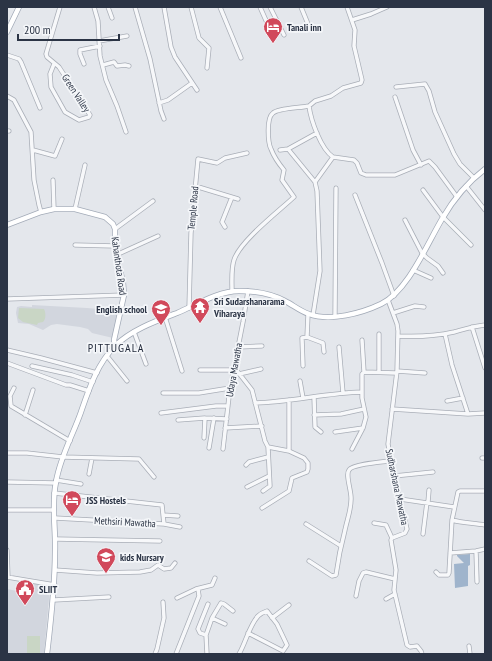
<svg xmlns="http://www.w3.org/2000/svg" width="492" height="661" font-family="'PT Sans Narrow',sans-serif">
<rect width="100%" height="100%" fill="#e4e7ec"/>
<path fill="#d2d6de" d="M32 305 87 308 119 311 113 338 92 333 88 329 80 327 57 324 51 325 43 330 29 324 18 323 16 313 17 307 21 306 32 307Z
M26 581 50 587 44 654H7V589L27 593Z"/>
<path fill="#c9d6c5" d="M19 308 44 309C46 313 46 319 43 322L38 323 37 325 23 322 18 318Z
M27 636H40V653H27Z"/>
<path fill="#9fb4cc" d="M470 554V565L468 566V586L455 588 454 564 464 563 457 556V555Z"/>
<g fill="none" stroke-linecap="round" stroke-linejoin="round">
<g stroke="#a9aeb7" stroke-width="5">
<path id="minor" d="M94 7 98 21 100 56 106 80 117 106 126 132
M108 7 112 18
M135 7 150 59 161 111 164 119
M164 7 171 47 175 57 197 90
M191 7 199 38 209 48 207 68
M220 7 241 58
M260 7 268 25
M270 7 284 35
M301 7 308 24
M352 20 371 14 387 7
M99 41 127 36
M7 55 19 59 21 62 40 108
M54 64 50 74 51 87 65 112 79 120 89 117 90 115 59 67 47 57 46 54 60 7
M84 64 80 54V50L100 46
M103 65 114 62 117 66 125 65 129 66
M396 87 425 84 429 91 435 112 454 154 460 164 474 178
M7 96 14 100 31 132 34 180 39 205 41 212
M395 97 413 150 421 165
M159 103 168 100 192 83
M7 131H9
M288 149 315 182
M33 150 55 156 62 139
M280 150 288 149 317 133
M333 157 354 160 357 163 361 173 366 175H395L429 161 435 167 457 197
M53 180 54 209
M195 186 238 199
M466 186 485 210
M423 190 443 217 471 245
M355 195 382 263 394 296
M75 209 85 165
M405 220 422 253 427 258 438 266 443 273
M225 227 222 222 232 197
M115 229 153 201
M75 245 115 246
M116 255 158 236
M413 270 431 278
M232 291C232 281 231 269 234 260 240 241 279 211 294 197L282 180 284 170C279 164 274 157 271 149 268 143 266 118 273 113 279 108 300 108 309 106
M7 299 124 295
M388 300 397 324 398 331 397 371 388 444 394 476 407 529 405 533 392 538 391 540 396 570 394 590 407 645 410 647 417 646 421 651 422 654
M189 308 191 233 198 159 217 163 225 158 247 153
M393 313 415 306 424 307
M313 315 320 271 317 191 315 182 333 157C321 149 311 121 309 106L315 101 331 96 343 88 361 83 362 80 354 46 355 30 347 7
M335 316 336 188
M165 317 182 371
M472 327 485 368
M134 332 146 364
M445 334 452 365 468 414
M398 336C417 337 436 336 454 332 465 329 474 326 485 325
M307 337 323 343 324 352
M238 347 262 346
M339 347 343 393
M7 350 41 358 97 373
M107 356 127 381
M7 363 66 385H70L89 391
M32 366 72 375 93 382
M303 366 302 338 307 337 308 314
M234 367 252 390 265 441 268 447 270 486 263 491
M200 370H233
M397 371 425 373
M364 372 396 373
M379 372V334
M239 374 261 369
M300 381 303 398
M14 388 10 396 11 406 70 441
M163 393H199L230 388
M314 397 315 427 321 432
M289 400V451
M447 401 463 398
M255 403C291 402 326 393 362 392
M392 409 468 414 485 413
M161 413 216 406H228
M25 415 33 390
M314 415 341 414 364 409
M178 420 205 418 227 419
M225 428 262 426
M335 432 363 428
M204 438 205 418
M209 448 214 418
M223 449 230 388 243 322 248 291
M352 449 363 428 366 417 362 398V374L364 372 362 340
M7 453H27L63 457 139 459 154 477
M482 458H485
M246 465 249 462 268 457
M89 474 92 458
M394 476 433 472
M56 480 81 484
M7 482 56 483
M247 487 269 476
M54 493 162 505 164 524 55 518
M400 499 454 507
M428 502 429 490
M262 508 289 491 292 478 307 472 308 469V463L304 458 289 451 268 447
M7 510H54
M163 515 178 516
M452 520C462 523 474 523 485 525
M374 523 386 525 392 538
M164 524 180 527
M306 524 341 546
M423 534 427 502
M55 539 160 541
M7 550 8 577
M476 551 477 582
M450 553 476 551 485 549
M309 561 332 576 336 575C338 560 341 545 345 530 347 520 351 510 351 500 352 492 345 475 349 470 353 464 382 462 390 461
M55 570 97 573 140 572 151 570 158 565 164 569 171 568 175 563
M436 572 439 575H448L449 573 452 520 458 492 460 491H485
M7 577 55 585
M356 596 359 581 363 573 366 572 395 579
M177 598 196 589 212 585 215 578
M386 599 395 594
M54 600 109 597
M212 618 225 624
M272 618 289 605
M206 635 200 633 198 629 208 604
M469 646 470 654
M155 654 157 649 164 618 163 602
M176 654 199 596 198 589
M207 654 206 635 212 618 221 603 224 604 233 611
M239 654C246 642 249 626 258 616 260 614 264 612 267 611L277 624 287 645 283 651 248 633"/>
</g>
<g stroke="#a3abb8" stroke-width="6">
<path id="major" d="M7 32 19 7
M7 225 41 212 54 209H75L105 217 113 224 115 229V246L116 255 123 282 124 295 114 340 115 346
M47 654C51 620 55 587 55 552 56 529 51 505 56 482 60 457 73 435 81 412 89 389 97 364 115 346 131 330 156 321 177 313 196 305 218 291 239 291 254 291 272 294 285 301 293 305 300 311 309 314 330 322 362 313 381 304 408 291 427 244 442 219 453 200 468 182 485 169"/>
</g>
<use href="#minor" stroke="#f7f8fa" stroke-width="3.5"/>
<use href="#major" stroke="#fff" stroke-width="4.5"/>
</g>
<defs>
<g id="hotel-pin" transform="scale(1)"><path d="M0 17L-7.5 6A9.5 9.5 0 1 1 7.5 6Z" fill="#d1495b" stroke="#f4f6f9"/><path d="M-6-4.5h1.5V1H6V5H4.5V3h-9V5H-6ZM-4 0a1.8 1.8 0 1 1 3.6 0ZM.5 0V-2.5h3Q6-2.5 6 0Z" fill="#fff"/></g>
<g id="temple-pin" transform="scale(1)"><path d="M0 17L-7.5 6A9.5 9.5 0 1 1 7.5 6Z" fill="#d1495b" stroke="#f4f6f9"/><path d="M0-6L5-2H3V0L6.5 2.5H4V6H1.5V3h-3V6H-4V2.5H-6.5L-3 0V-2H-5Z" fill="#fff"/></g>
<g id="school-pin" transform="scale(1)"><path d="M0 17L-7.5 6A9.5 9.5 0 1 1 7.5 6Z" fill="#d1495b" stroke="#f4f6f9"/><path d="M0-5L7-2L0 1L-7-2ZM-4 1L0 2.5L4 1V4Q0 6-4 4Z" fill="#fff"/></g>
<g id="civic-pin" transform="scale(1)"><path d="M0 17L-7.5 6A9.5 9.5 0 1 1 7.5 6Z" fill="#d1495b" stroke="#f4f6f9"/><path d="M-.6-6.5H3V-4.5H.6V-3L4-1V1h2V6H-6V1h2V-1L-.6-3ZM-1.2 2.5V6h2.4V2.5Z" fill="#fff"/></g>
</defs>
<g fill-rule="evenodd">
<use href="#hotel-pin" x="273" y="27"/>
<use href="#temple-pin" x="200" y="307"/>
<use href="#school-pin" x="161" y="309"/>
<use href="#hotel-pin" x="72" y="500"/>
<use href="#school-pin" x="106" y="557"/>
<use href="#civic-pin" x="25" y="589"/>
</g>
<g text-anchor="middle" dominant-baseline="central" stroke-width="3.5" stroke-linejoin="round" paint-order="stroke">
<g font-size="10" font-weight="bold" fill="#2b3445" stroke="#f4f6f9" text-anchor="start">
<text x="287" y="27">Tanali inn</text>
<text x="214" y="301">Sri Sudarshanarama<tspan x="214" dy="12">Viharaya</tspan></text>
<text x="147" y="309" text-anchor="end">English school</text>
<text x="86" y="500">JSS Hostels</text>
<text x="120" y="557">kids Nursary</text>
<text x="39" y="589">SLIIT</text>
</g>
<g font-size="10" fill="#2b3445" stroke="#f4f6f9">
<text transform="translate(76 93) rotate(57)">Green Valley</text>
<text transform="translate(193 208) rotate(-85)">Temple Road</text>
<text transform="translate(119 266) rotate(82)">Kahanthota Road</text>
<text transform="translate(234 370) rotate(-80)">Udaya Mawatha</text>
<text transform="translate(397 487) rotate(78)">Sudharshana Mawatha</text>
<text transform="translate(125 522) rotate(3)">Methsiri Mawatha</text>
</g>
<g font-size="12" letter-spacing="1" fill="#1d2536" stroke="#f4f6f9">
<text x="116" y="347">PITTUGALA</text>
</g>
</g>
<rect width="492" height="661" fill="none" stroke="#2b3445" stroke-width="16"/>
<path d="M18 34v6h101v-6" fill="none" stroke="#2b3445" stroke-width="2"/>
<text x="24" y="34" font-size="12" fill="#2b3445" stroke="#f4f6f9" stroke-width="3" paint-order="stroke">200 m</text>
</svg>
